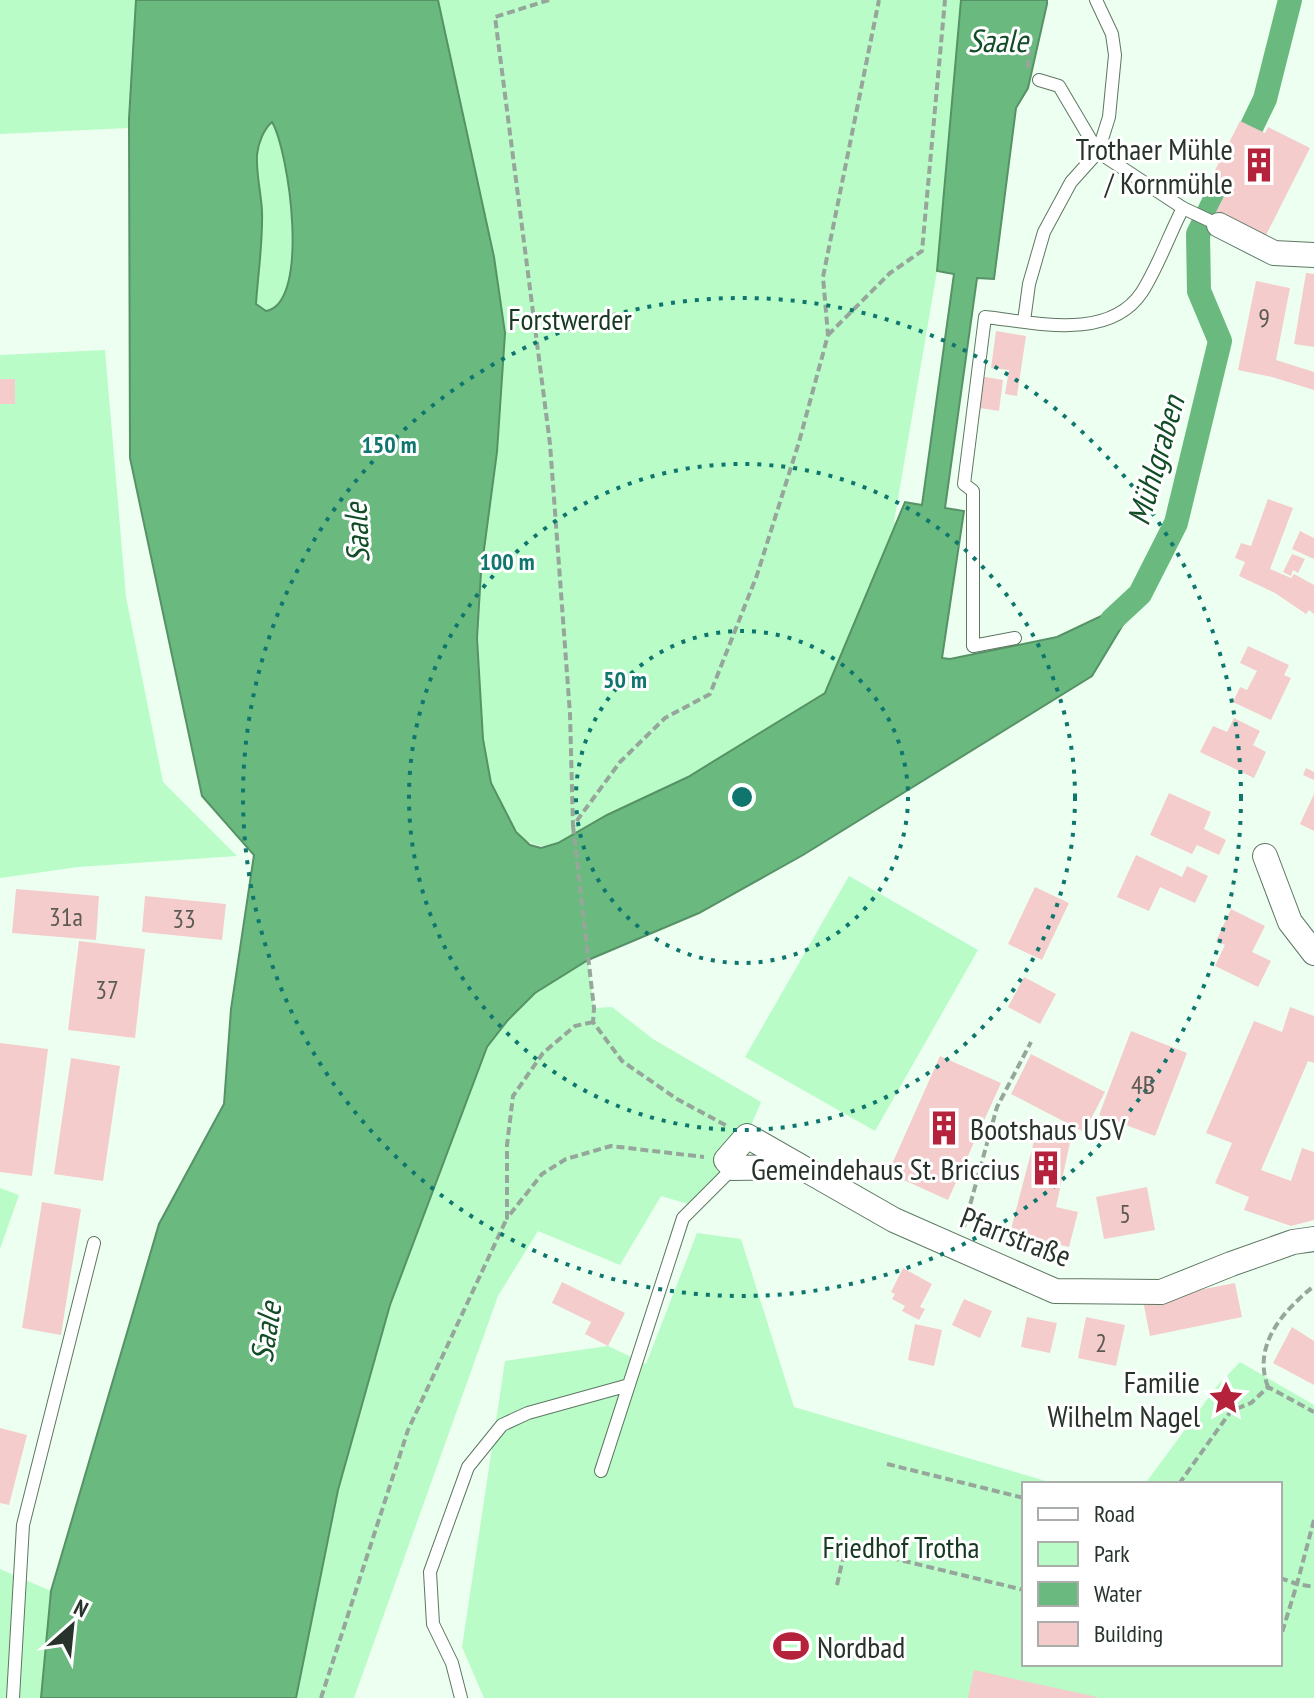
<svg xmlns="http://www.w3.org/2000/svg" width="1314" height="1698" font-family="'PT Sans Narrow',sans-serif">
<rect width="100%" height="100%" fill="#edfff1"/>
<path fill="#b9fcc8" d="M0 0H137L129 128 0 134Z
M264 0H965L937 271 894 522 912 528 825 693 746 753 558 843C538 849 531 845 516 832L245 396Z
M105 350 126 597 163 782 237 856 78 867 0 878V355Z
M849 876 978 950 875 1131 745 1057Z
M588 960 594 1008 612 1007 653 1039 761 1102 733 1168 695 1206 661 1196 620 1265 538 1231 498 1296 354 1698H296L338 1490 390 1305 465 1102 487 1047 508 1020 535 993Z
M0 1188 19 1195 0 1249Z
M697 1233 741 1239 794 1407 1056 1484H1024V1664H1280V1484H1145L1217 1386 1240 1362 1314 1405V1698H484L462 1647 505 1361 608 1346 646 1364Z
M0 1569 51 1591 41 1698H0Z"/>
<path fill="#6aba7f" stroke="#569266" stroke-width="2" fill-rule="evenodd" d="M136 0H438L494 257 505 333 497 452 481 572 477 638 483 739 491 783 516 832 530 845 541 848 558 843 607 815 688 777 825 693 905 502 922 505 954 274 937 271 961 0H1047V4L1028 88 1016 108 994 279 977 278 945 508 964 511 942 658 950 659 1057 637 1139 598 1092 676 803 855 699 913 588 960 535 993 508 1020 487 1047 390 1305 338 1490 296 1698H41L51 1591 159 1224 224 1104 231 1009 254 855 202 796 130 458 129 119ZM272 122C289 151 311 303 266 311L256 304C258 273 263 243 262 211 261 192 256 174 257 155 258 143 264 129 272 122Z"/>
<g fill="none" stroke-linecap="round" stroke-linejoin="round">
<path stroke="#6aba7f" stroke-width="24" d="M1252 126 1265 99 1290 0
M1112 620 1140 594 1176 523 1220 341 1199 291 1198 234 1221 187"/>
</g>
<path fill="#f5cccc" d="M1240 121 1265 133 1268 127 1310 148 1263 241 1214 216 1227 190 1209 182Z
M1306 273 1314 274V347L1294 344Z
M1256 281 1290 288 1276 360 1314 372V390L1272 377 1238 370Z
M996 331 1026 336 1017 396 1005 394 1009 370 991 368Z
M980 376 1003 380 999 411 980 408 982 396 977 395Z
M0 379H15V404H0Z
M1268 499 1293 508 1270 569 1291 578 1294 574 1314 585V614L1309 610 1306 614 1275 593 1239 576 1245 562 1235 558 1241 543 1251 546Z
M1300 531 1314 538V559L1292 549Z
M1292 554 1305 559 1298 573 1293 570 1291 576 1283 572Z
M1248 646 1289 665 1284 675 1291 678 1271 720 1233 702 1240 687 1247 690 1257 671 1240 663Z
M1234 718 1260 731 1253 745 1266 752 1254 778 1200 752 1213 726 1227 732Z
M1306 768 1314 772V780L1303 775Z
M1169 793 1211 812 1204 829 1226 840 1219 855 1197 845 1192 854 1150 835Z
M1314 794V831L1300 824Z
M1136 855 1182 877 1187 866 1208 876 1195 903 1160 887 1149 911 1117 897Z
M1035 887 1069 903 1042 960 1008 944Z
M16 889 99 896 96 940 12 933Z
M145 896 226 904 222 940 142 932Z
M1231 909 1265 926 1252 952 1271 961 1258 987 1215 966 1225 945 1216 941Z
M79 941 145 949 135 1038 68 1030Z
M1024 977 1056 994 1040 1024 1008 1007Z
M1290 1007 1314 1016V1063L1308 1061 1261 1170 1291 1181 1302 1148 1314 1152V1220L1291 1226 1244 1210 1249 1197 1215 1183 1232 1143 1206 1133 1254 1021 1282 1032Z
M1131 1031 1187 1053 1155 1136 1099 1115Z
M0 1043 48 1049 32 1176 0 1172Z
M1031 1054 1105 1092 1084 1132 1011 1094Z
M940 1056 1001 1083 948 1200 888 1173Z
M71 1058 120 1066 103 1181 54 1174Z
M1039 1122 1071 1138 1056 1207 1078 1212 1069 1247 1010 1233Z
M1147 1187 1155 1230 1104 1239 1096 1197Z
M42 1202 81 1209 61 1335 22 1328Z
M903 1268 932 1284 920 1307 925 1309 919 1320 902 1311 905 1306 892 1299 895 1294 891 1292Z
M562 1282 625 1313 608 1346 585 1334 591 1322 552 1303Z
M1235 1283 1242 1317 1150 1336 1143 1301Z
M964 1299 992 1311 980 1338 952 1325Z
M1027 1317 1057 1323 1050 1353 1021 1347Z
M1086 1317 1125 1325 1116 1366 1078 1358Z
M915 1324 942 1330 934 1366 908 1360Z
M1292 1327 1314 1341V1385L1273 1363Z
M0 1428 27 1435 9 1505 0 1503Z
M974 1670 1097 1697V1698H968Z"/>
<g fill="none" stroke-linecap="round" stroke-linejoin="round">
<g stroke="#5d7762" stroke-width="14">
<path id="service" d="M1039 80 1059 86 1098 152 1183 208 1219 225
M1024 321 1029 284 1044 232 1071 182 1098 152 1109 117 1115 55 1112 34 1096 0
M1015 638 973 646V491L964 484 985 317C1033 322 1109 342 1142 292 1158 267 1169 235 1183 208
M601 1471 683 1218 733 1168
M13 1698 23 1525 94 1243
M461 1698 452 1663 433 1624 430 1572 468 1467 502 1425 528 1413 629 1385"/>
</g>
<g stroke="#5d7762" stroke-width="26">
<path id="minor" d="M1219 225 1274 253 1314 255
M1265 856 1290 922 1314 953
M799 1167 733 1168 726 1160 747 1136 894 1220 1055 1291 1161 1292 1231 1264 1293 1242 1314 1239"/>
</g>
<path stroke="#96a69a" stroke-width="4" stroke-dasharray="8 4" stroke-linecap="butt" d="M549 0 495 17 550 444 570 714 573 826 620 762 665 718 710 694 757 575 799 442 828 335 823 277 879 0
M1028 68 1029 50
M828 335 890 273 922 251 945 0
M573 826 594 1008 593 1022 622 1061 677 1099 727 1126
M593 1022 575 1026 543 1053 513 1096 507 1145V1218L542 1174 566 1159 611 1146 704 1157
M964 1227 997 1107 1031 1042
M1268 1387C1252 1345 1283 1311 1314 1286
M887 1464 1024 1498
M1179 1484 1231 1411 1251 1403 1268 1387 1314 1412
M1314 1520 1297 1584 1314 1587
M1280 1578 1297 1584 1280 1639
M837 1585 845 1549 867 1552 1024 1590
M321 1698 408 1430 507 1218"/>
<use href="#service" stroke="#fff" stroke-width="12"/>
<use href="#minor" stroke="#fff" stroke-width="24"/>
</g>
<g fill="none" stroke="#0f766e" stroke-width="4" stroke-dasharray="4 8">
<circle cx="742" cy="797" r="166"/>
<circle cx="742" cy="797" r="333"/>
<circle cx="742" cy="797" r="499"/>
</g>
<defs>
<g id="building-bare" transform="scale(2.76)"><path d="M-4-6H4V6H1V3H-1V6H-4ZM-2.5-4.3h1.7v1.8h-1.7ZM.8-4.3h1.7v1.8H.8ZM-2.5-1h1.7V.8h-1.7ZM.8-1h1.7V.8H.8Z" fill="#b4223b" stroke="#fff" stroke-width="2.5" paint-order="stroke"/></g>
<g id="sight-bare" transform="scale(2.76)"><path d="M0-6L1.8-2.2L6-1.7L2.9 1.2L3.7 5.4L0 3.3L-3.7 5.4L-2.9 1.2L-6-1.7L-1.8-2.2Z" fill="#b4223b" stroke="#fff" stroke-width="2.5" paint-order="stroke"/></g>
<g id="stadium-bare" transform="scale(2.76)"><path d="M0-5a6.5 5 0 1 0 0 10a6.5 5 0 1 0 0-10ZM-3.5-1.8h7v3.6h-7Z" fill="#b4223b" stroke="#fff" stroke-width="2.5" paint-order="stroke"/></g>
</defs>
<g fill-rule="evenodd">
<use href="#building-bare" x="1259" y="165"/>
<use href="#building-bare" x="944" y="1128"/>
<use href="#building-bare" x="1046" y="1168"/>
<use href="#sight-bare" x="1226" y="1398"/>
<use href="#stadium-bare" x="791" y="1646"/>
</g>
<g text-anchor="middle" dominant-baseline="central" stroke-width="6" stroke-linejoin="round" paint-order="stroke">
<g font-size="26" fill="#5b5a53">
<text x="1264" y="317">9</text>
<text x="66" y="916">31a</text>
<text x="184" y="918">33</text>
<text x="107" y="989">37</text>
<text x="1143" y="1084">4B</text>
<text x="1125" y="1213">5</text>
<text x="1101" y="1342">2</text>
</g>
<g font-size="30" fill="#28342b" stroke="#fff" text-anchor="end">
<text x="1233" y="148">Trothaer Mühle<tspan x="1233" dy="34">/ Kornmühle</tspan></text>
<text x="970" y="1128" text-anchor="start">Bootshaus USV</text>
<text x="1020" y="1168">Gemeindehaus St. Briccius</text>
<text x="1200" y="1381">Familie<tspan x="1200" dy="34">Wilhelm Nagel</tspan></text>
<text x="817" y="1646" text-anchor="start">Nordbad</text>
</g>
<g font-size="30" fill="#173921" stroke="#fff">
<text x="570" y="318">Forstwerder</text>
<text x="901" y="1546">Friedhof Trotha</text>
</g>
<g font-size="30" fill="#28342b" stroke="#fff">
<text transform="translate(1016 1236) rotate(21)">Pfarrstraße</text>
</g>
<g font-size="32" font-style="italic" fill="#124d28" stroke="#fff">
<text x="998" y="40">Saale</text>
<text transform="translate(1155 460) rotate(-74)">Mühlgraben</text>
<text transform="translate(356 533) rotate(-93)">Saale</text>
<text transform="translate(265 1332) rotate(-81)">Saale</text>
</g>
</g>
<circle cx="742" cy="797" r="12" fill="#0f766e" stroke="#fff" stroke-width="4"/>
<g font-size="24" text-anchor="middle" font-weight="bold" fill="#0f766e" stroke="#fff" stroke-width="6" stroke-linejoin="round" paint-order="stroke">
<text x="389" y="453">150 m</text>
<text x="507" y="570">100 m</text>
<text x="625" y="688">50 m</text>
</g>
<rect x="1022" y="1482" width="260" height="184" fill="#ffffff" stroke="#a9aeaa" stroke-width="2"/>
<rect x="1038" y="1508" width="40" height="12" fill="#ffffff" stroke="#a9aeaa" stroke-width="2"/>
<text x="1094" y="1522" font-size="24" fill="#28342b">Road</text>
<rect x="1038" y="1542" width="40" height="24" fill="#b9fcc8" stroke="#a9aeaa" stroke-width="2"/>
<text x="1094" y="1562" font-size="24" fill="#28342b">Park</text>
<rect x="1038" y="1582" width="40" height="24" fill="#6aba7f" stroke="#a9aeaa" stroke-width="2"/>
<text x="1094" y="1602" font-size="24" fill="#28342b">Water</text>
<rect x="1038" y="1622" width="40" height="24" fill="#f5cccc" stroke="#a9aeaa" stroke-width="2"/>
<text x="1094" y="1642" font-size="24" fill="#28342b">Building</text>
<g transform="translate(72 1626) rotate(27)" stroke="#ffffff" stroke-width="6" paint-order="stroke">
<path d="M0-6L14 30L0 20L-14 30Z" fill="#28342b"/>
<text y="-12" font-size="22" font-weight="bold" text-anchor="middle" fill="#28342b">N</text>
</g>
</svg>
